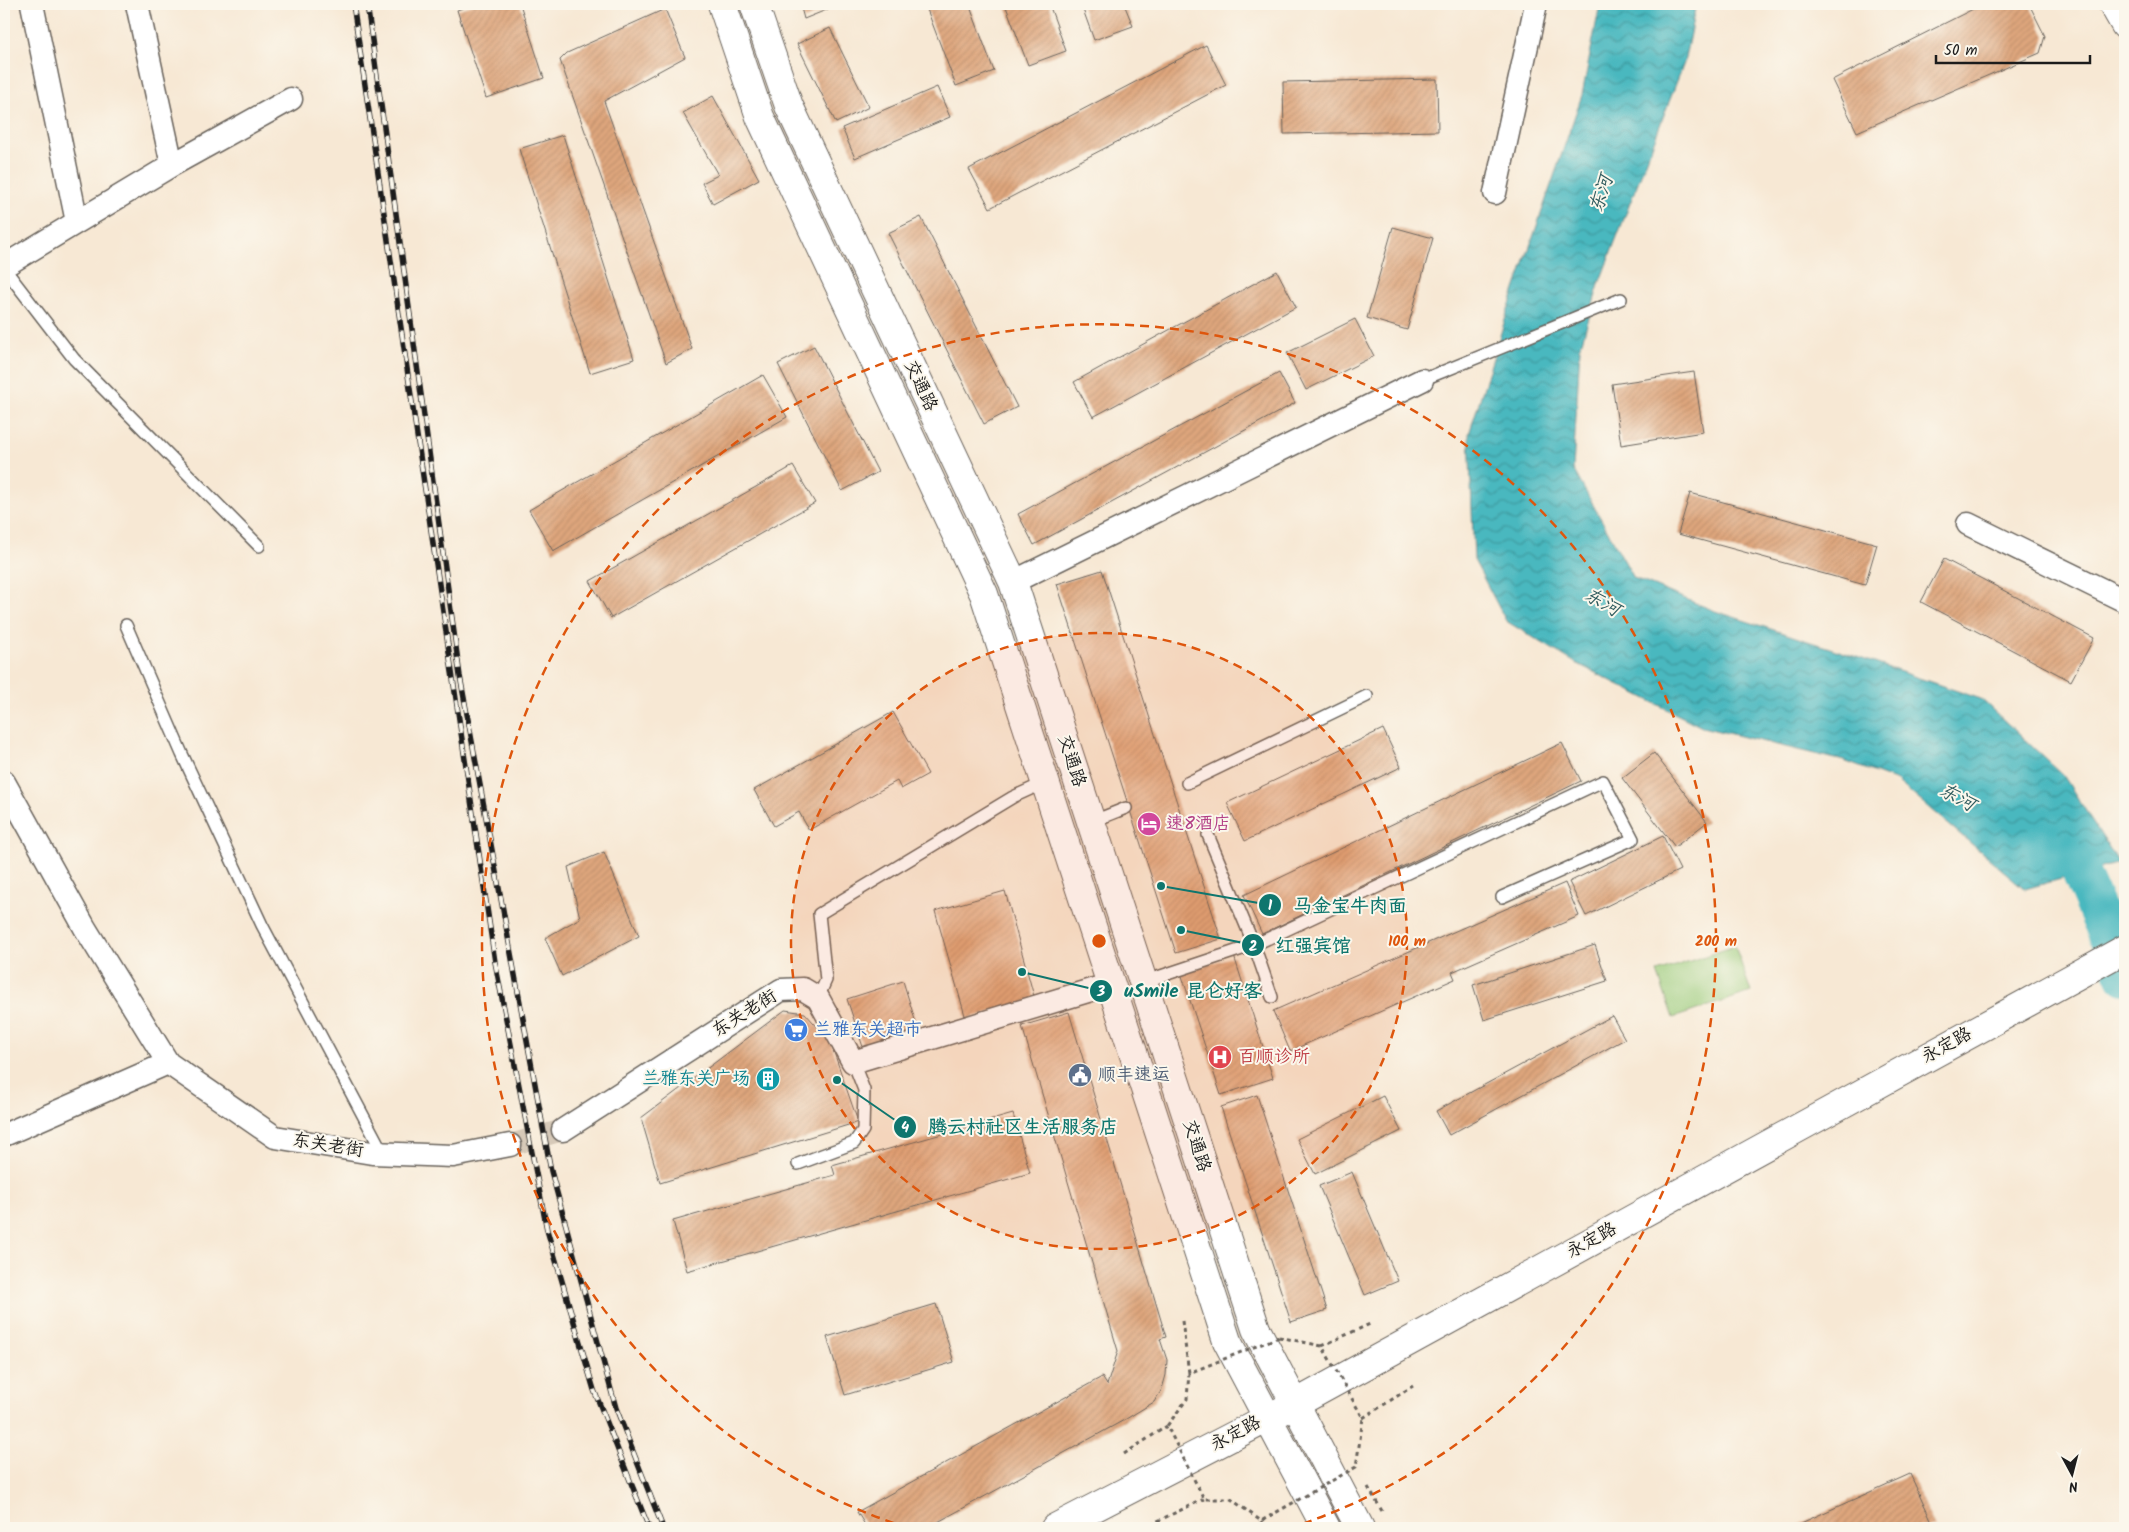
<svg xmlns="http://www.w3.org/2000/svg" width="2129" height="1532" font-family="Kalam,'LXGW WenKai TC',sans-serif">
<defs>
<pattern id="water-waves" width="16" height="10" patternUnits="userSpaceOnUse" patternTransform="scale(1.25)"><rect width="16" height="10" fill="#49b8bf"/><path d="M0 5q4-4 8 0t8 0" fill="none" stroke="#3c959a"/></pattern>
<pattern id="building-hatch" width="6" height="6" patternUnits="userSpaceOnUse" patternTransform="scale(1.25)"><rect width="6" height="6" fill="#dea67d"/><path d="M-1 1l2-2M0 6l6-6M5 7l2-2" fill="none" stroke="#be8e6b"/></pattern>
</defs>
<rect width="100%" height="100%" fill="#fbf7ec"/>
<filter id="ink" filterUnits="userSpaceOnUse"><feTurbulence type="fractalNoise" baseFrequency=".02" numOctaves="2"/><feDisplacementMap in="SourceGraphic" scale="10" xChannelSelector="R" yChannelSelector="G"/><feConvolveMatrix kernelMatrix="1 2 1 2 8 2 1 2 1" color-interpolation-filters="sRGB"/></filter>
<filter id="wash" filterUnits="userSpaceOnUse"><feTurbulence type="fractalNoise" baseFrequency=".0096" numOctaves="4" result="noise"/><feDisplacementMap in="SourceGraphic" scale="20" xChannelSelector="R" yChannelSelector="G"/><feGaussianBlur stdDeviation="1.12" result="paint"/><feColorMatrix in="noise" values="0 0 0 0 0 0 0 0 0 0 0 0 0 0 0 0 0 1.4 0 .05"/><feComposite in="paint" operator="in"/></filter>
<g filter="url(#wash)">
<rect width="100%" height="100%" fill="#f7e8d4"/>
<path fill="#9aca79" stroke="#5b734a" d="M1735 946 1751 992 1673 1018 1657 972Z"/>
<path fill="url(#water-waves)" stroke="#326a6e" d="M1600 4H1696L1684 63 1600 281 1580 348 1573 469 1634 578 1715 611 1845 653 1981 699 2063 775 2119 863 2025 889 1897 781 1844 761 1702 727 1574 662 1506 621 1474 560 1469 434 1510 304 1582 95Z"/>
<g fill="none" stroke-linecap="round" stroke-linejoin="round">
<path stroke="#49b8bf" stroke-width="38" d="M2041 844 2077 864 2125 976"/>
</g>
<g id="blocks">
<path fill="url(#building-hatch)" d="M474 4H520L544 78 486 98 457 10Z
M800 4H841L804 19Z
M925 4H969L994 71 956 86Z
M1005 4H1049L1066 51 1028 65Z
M1081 4H1124L1133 26 1094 40Z
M1437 4H1473V8Z
M1983 4H2029L2045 36 2040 53 1857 132 1832 80Z
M665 9 685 57 604 101 692 349 666 363 560 60 567 53Z
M830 28 869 107 836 123 797 44Z
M1206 45 1226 85 990 208 969 169Z
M1437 79 1438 131 1284 134 1283 82Z
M937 87 950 117 855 158 842 128Z
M713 96 759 179 713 204 702 183 718 175 683 113Z
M563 135 634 359 590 373 519 149Z
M921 217 1017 407 984 424 888 233Z
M1393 227 1433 238 1407 330 1367 318Z
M1277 271 1296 307 1093 417 1074 382Z
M1355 319 1374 356 1306 390 1287 353Z
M814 346 878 472 842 491 778 364Z
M1694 372 1703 432 1621 445 1612 384Z
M1279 373 1295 403 1034 545 1018 514Z
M763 375 787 417 553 551 529 510Z
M793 466 815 503 611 618 590 581Z
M1690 493 1877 544 1865 585 1678 534Z
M1944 559 2094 638 2071 681 1921 602Z
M1102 570 1221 939 1176 953 1057 584Z
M893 712 928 774 901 789 897 781 809 830 799 812 774 826 754 790Z
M1383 729 1401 767 1245 841 1227 803Z
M1562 743 1581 781 1262 934 1244 895Z
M1654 753 1707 822 1675 847 1622 778Z
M1663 836 1680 870 1586 916 1569 882Z
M604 852 639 936 562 976 545 938 580 918 568 867Z
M1565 883 1579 916 1452 972 1455 979 1290 1051 1273 1011Z
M1005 891 1035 1000 966 1019 935 911Z
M1595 945 1607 981 1484 1020 1473 985Z
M1234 956 1273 1078 1221 1095 1181 973Z
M903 981 920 1036 865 1053 847 999Z
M785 1010 805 1013 830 1041 858 1122 660 1183 641 1118Z
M1069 1012 1166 1337 1160 1339 1167 1360 1166 1375 1162 1389 1154 1402 1126 1419 927 1528H867L857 1512 1102 1377 1107 1385 1118 1351 1022 1026Z
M1612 1016 1625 1039 1449 1135 1436 1111Z
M1257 1095 1327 1310 1291 1322 1221 1107Z
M1383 1096 1401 1131 1315 1174 1297 1139Z
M1013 1114 1030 1173 687 1271 673 1221 835 1175 832 1165Z
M1352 1172 1398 1281 1365 1295 1319 1186Z
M936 1304 954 1362 845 1395 827 1337Z
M1910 1474 1935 1528H1790Z"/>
</g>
</g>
<g filter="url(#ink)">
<use href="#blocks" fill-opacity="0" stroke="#69635c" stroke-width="1"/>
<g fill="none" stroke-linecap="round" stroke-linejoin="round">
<path stroke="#d6c9b8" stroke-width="22" stroke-dasharray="22 11" stroke-linecap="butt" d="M510 1145 563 1130"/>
<g stroke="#69635c" stroke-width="14">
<path id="lane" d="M4 268 74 359 259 546
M1422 380 1621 299
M126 625 182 754 262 925 383 1153
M1187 783 1367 696
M1091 822 1126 808
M1208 835 1254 945 1272 997
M1143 982 1254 945 1603 781 1633 839 1502 897
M818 998 826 980 819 914 1013 797 1046 782
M798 1164 854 1143 863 1130 864 1090 853 1062"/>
</g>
<g stroke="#69635c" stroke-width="25">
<path id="street" d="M32 4 77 222
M137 4 172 165
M1495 193 1536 4
M4 266 172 165 291 99
M1968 524 2125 601
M1013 582 1422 380
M4 782 85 928 168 1063 275 1137 372 1153 453 1156 510 1145
M563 1130 781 990 803 989 818 998 853 1062 1111 984
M4 1135 168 1063"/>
</g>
<g stroke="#69635c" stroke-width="30">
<path id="secondary" d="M2113 4 2125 25"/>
</g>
<g stroke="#69635c" stroke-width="30">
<path id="primary" d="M722 4 760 117 984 594 1227 1341 1326 1528
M754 4 789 106 1013 582 1256 1329 1360 1528
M1055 1528 1295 1404 2125 949"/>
</g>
<path stroke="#69635c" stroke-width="3" stroke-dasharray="4 4" stroke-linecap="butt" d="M1182 1321 1189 1373
M1322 1346 1372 1323
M1363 1418 1413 1386
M1124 1454 1167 1426
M1368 1487 1382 1511
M1261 1521 1267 1528
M1143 1528 1204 1499"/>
<use href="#lane" stroke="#fff" stroke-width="11"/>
<use href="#street" stroke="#fff" stroke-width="22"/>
<use href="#secondary" stroke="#fff" stroke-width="28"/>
<use href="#primary" stroke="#fff" stroke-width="28"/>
<g stroke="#1c1c1c" stroke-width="5.5">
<path id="rail" d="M353 4 495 962 547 1230 594 1390 649 1528
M367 4 460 676 551 1171 616 1408 663 1528"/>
</g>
<use href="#rail" stroke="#fbf7ec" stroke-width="4" stroke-dasharray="11" stroke-linecap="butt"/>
<path stroke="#69635c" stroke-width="3" stroke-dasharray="4 4" stroke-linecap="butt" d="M1279 1337 1322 1346 1363 1418 1356 1467 1261 1521 1231 1499H1204L1167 1426 1187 1399 1189 1373Z"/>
</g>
</g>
<circle cx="1099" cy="941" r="308" fill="#de560d" fill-opacity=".12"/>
<g fill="none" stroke="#de560d" stroke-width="2.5" stroke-dasharray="9 6">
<circle cx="1099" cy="941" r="308"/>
<path d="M908 1528A617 617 0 1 1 1290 1528"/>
</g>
<defs>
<g id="hotel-disc" transform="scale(1.25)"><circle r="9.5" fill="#d1479c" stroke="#fbf7ec"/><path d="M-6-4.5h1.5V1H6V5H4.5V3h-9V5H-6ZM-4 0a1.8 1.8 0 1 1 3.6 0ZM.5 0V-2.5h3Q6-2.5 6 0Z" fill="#fff"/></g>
<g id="supermarket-disc" transform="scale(1.25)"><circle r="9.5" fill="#3f7fe0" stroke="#fbf7ec"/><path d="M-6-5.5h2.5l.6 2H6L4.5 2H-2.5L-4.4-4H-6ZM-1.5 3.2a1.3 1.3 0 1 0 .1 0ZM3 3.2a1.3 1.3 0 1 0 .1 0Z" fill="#fff"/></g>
<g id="hospital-disc" transform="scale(1.25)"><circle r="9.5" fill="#e0444e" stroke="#fbf7ec"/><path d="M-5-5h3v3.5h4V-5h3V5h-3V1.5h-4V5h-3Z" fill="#fff"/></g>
<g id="civic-disc" transform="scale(1.25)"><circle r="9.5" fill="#5c6f8a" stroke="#fbf7ec"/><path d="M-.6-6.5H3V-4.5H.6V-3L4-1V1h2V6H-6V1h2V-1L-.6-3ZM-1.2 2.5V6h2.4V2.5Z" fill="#fff"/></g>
<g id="building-disc" transform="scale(1.25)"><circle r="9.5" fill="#0f9aa8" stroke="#fbf7ec"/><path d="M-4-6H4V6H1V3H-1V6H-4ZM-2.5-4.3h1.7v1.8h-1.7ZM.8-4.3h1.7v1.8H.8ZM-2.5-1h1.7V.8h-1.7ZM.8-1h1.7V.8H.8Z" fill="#fff"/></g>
</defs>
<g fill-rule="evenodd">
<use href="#hotel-disc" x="1149" y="824"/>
<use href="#supermarket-disc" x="796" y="1030"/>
<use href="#hospital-disc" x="1220" y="1057"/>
<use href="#civic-disc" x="1080" y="1075"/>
<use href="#building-disc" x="768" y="1079"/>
</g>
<g text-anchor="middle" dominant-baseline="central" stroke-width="4" stroke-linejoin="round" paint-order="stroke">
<g font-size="18" fill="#1c1c1c" stroke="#fbf7ec">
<text transform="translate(920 386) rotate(65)">交通路</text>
<text transform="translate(1071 761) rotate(72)">交通路</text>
<text transform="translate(745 1014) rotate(-32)">东关老街</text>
<text transform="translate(1947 1046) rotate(-29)">永定路</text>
<text transform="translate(328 1146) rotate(9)">东关老街</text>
<text transform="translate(1196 1146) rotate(72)">交通路</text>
<text transform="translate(1592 1241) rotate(-29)">永定路</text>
<text transform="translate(1236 1434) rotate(-28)">永定路</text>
</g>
<g font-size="18" fill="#b23c85" stroke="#fbf7ec" text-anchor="start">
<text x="1166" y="824">速8酒店</text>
</g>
<g font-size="18" fill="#366cbe" stroke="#fbf7ec" text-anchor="start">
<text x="814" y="1030">兰雅东关超市</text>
</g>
<g font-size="18" fill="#be3a42" stroke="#fbf7ec" text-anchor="start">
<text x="1238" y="1057">百顺诊所</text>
</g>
<g font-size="18" fill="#4e5e75" stroke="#fbf7ec" text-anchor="start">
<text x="1098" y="1075">顺丰速运</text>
</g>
<g font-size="18" fill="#0d838f" stroke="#fbf7ec" text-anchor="end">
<text x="750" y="1079">兰雅东关广场</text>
</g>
<g font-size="19" font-style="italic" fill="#2e5a5d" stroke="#fbf7ec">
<text transform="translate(1602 194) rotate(-72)">东河</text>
<text transform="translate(1602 603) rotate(30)">东河</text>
<text transform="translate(1957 798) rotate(29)">东河</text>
</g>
</g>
<circle cx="1099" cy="941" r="8" fill="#de560d" stroke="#fbf7ec" stroke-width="2.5"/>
<g font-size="15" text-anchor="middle" font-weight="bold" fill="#de560d" stroke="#fbf7ec" stroke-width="4" stroke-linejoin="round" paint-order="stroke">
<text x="1407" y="946">100 m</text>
<text x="1716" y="946">200 m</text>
</g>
<path fill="none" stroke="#0f766e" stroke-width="2" d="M1161 886L1270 905M1181 930L1253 945M1022 972L1101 991M837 1080L905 1127"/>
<g fill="#0f766e" stroke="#fbf7ec" stroke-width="2">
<circle cx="1161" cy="886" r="5"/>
<circle cx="1181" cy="930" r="5"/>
<circle cx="1022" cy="972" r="5"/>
<circle cx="837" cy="1080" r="5"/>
<circle cx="1270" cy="905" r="12"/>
<circle cx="1253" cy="945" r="12"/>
<circle cx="1101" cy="991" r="12"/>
<circle cx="905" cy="1127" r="12"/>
</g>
<g font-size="15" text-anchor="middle" font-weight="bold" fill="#fff">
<text x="1270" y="910">1</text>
<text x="1253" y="951">2</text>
<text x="1101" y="996">3</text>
<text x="905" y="1132">4</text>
</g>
<g font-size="19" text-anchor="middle" font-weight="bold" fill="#0f766e" stroke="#fbf7ec" stroke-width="4" stroke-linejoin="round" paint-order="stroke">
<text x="1350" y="912">马金宝牛肉面</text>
<text x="1313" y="952">红强宾馆</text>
<text x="1193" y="997">uSmile 昆仑好客</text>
<text x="1023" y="1133">腾云村社区生活服务店</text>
</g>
<rect width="2129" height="1532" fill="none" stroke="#fbf7ec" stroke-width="20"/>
<g transform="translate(2072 1474) rotate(173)" stroke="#fbf7ec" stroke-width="4" paint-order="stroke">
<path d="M0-4L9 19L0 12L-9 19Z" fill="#1c1c1c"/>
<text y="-8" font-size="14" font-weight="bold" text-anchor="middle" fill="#1c1c1c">N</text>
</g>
<path d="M1936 55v8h154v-8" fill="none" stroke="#1c1c1c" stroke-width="2.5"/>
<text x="1944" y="55" font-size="15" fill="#1c1c1c" stroke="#fbf7ec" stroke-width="4" paint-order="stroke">50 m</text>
</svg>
